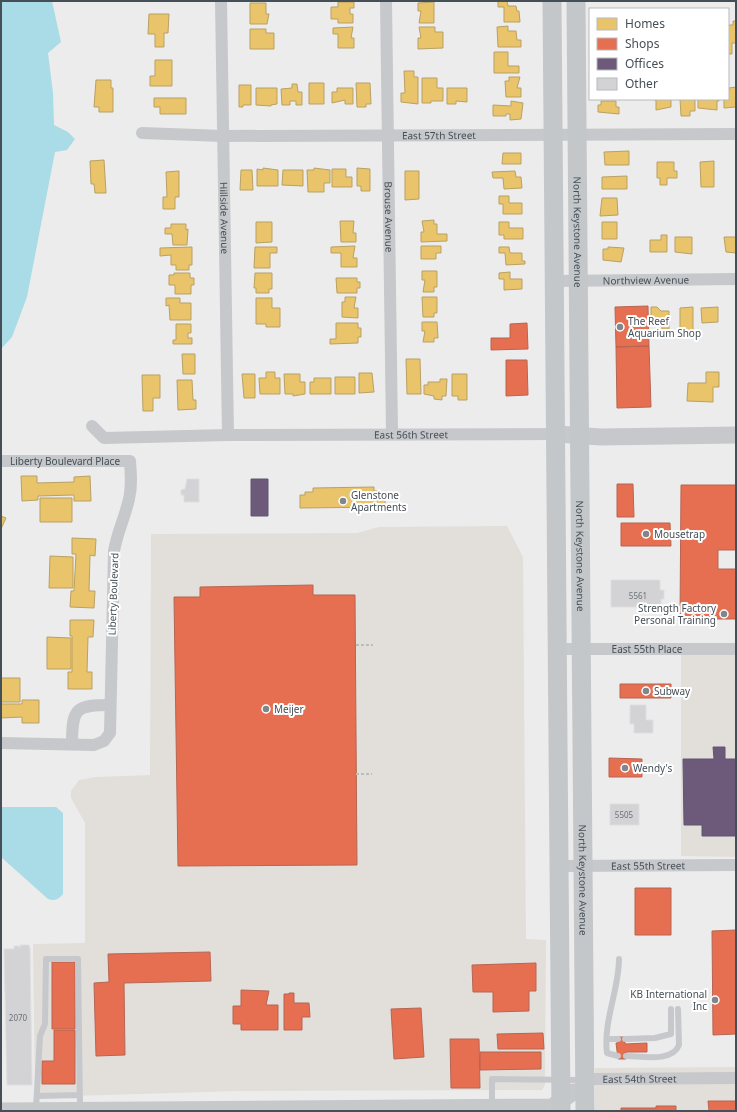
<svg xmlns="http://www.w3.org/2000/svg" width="737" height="1112" font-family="'Noto Sans',sans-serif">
<rect width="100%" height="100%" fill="#edecec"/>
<path fill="#e2dfda" d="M507 526 523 557 526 939 546 940 545 1085 542 1090 238 1091 40 1097 35 1092 33 944 85 943V823L71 798V791L79 780 96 777 150 775 151 534 357 533 379 527Z
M736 652V857L681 856V653Z
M736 1067V1111H595V1068Z"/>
<path fill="#a9dce6" d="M1 1H52L61 42 48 53 53 93 54 125 68 132 75 139 67 150 55 152 27 297 12 337 1 349Z
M1 807H56L63 813V894C58 900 55 901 48 899L1 857Z"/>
<path fill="#e9c46a" stroke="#b8a164" d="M498 1H507L508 6H516L517 11H519L520 22H504V7H498Z
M338 2H354V8H350V14H353V23H338V19H331V7H338Z
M434 2V23H419L421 11H418V3Z
M250 3H266V14H269L267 24H250Z
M149 14H169L168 33H164V47H155V34H148Z
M733 21H736V43H732V54H728V25H733Z
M508 26V31H516L517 40H521V47H498L497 27Z
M353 27 351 38H354V48H338V34H333V28Z
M419 27H435V32H443V48L418 49V38H421Z
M250 29H266V33H274V49H250Z
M494 52H508V66H519V73H494Z
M155 60H172V86H150V76H155Z
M404 71H414V77H418V104L401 102V93H405Z
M509 77H520L517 88H521V97H506L505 81H509Z
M422 78H437V88H443V101H431V103H422Z
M96 80H111V88H113V112H99V107H94Z
M309 83H324V104H309Z
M356 83H370L371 104H366V107H357Z
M292 84H297L298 92H302V105H296V101H290V105H282L281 89 292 88Z
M239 85H251V105H243V107H239Z
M736 87V107L724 108V99H728L729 88Z
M256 88H277V104L271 105V106L256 105Z
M337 88H353V104H345V100L332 103V92H337Z
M447 88H467V102L456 101V104H447Z
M154 98H186V114H160V107H154Z
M649 99H671V107L656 110V100Z
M680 99H695V111H690V116H681Z
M698 99H719V101H717V110L698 108Z
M511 101 523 103 521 119 510 120V114H506V116H493V105L511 106Z
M601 101H616V107H619V114L598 112V105H601Z
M629 151V165H605L604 152Z
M503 153H521V164H502Z
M104 160 106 193H95L94 184H91L90 161Z
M714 161V187H701L700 162Z
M657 162H674V171H677V178H667V185H660V178H657Z
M263 168 278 170V186H257V169L263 170Z
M314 168 330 170V183H324V192H308L307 170H314Z
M357 168 370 169V191H361V186H357Z
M332 169H346V177H352V187H332Z
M241 170H252L253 190H240Z
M283 170H303V186L282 185Z
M179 171V197H175V209H163V197H167L166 172Z
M405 171H419V199L405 200Z
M515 171 516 177H521L522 188 504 189 503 178H493L492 172Z
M627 176V189H602V177Z
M499 196H509V203H522V214H503V204H499Z
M602 198H617L618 215 600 216Z
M434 220V224H437V234H447V241L421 242V232H424L422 221Z
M340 221H354L353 233H356V242H341Z
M256 222H272V242L256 243Z
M499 222H509V228H523V239H504V235H499Z
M602 222H617V239H602Z
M171 224H186V230L188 229 187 245H173L172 234H165V228H171Z
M661 235H667V252H650V240H661Z
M675 237H692V254L675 252Z
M724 237H736V253L726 252Z
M355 246 353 258H357V267H341V253H331V247Z
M421 246H441V253H436V259H421Z
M192 247V265H189V270H176V265H171V255L160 256V248Z
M255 247H277V253H270V268H254Z
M499 247H509L510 253H522V261H525V264L506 265 505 253H499Z
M608 247 624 248 621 262 603 260V249H608Z
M422 271H437V287H434V292H423L425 280H422Z
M510 272V279H522V289L504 290V279H499V273Z
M174 273H190V278H194V285H191V294H175V285H169V275H174Z
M255 273H272V289H269V293H256V288H254Z
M336 278H357V282H360V288H357V293H337Z
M345 297H356L354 308H358V318L342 317V302H345Z
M422 297H437V313H434V317H423Z
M166 298H180V303H191V320H170L169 305 166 306Z
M256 298H272V308H280V327H266V324H256Z
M651 307H657L661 311H669V329H662V323H660V325L651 323Z
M693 307V333H680V308Z
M718 307V322L702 323 701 308Z
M422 322H437L438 338H434V342H423L425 331H422Z
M336 323H358V328H361V337H358V343L330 344V339H336Z
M176 324H191V333H188V338H192V344H173V340H176Z
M182 354H195V374H183Z
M406 359H420L421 394H407Z
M266 372H275V378H280V394H260L259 378H266Z
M706 372H719V387H713V402L687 401 688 383H706Z
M359 373H372L374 392 359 393Z
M242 374H255V398H244Z
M284 374H300V382H305V394L293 396V394H285Z
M452 374H467V400H458V396H452Z
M142 375H160V398H153V411H143Z
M335 377H355V394H335Z
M314 378H331V394H310V382H314Z
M440 379H447L446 396H442V400L434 399V396L424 394V385H428V382H440Z
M177 380H192L193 400H196V409L178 410Z
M21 476H37V483L74 482V477L90 476 91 501H74V495L38 496V500L22 501Z
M374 487V491H381V496H385V507L300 508V495H305V492H313V488Z
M40 498H72V522H40Z
M1 516 6 518 1 529Z
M72 538 96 539 95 556 90 555 89 591H95L94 608 70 607 71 591H74L76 554H72Z
M50 556 73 557V588H49Z
M70 620H94L93 637H88L87 672H92V689H68V672H72V636H70Z
M47 637 71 638V669H47Z
M1 678H20V702H1Z
M22 700H39V723H22V717L1 718V704H22Z"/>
<path fill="#e76f51" stroke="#b66553" d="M648 306 649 346 616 347 615 307Z
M527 323 528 349 491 350V338H510V324Z
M649 346 651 407 617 408 616 347Z
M506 360H527L528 395 506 396Z
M617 484H633L634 517H617Z
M681 485H736V550H718V569H736V619H680Z
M621 523H670L671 546H621Z
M313 585V595H355L357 865 178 866 174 597H200V587Z
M620 684H671V698H620Z
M609 758 642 759V777H609Z
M635 888H671V935H635Z
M736 930V1034L713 1035 712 931Z
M210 952 211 981 124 983 125 1055 96 1056 94 983 109 982 108 954Z
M52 962H75V1029H52Z
M536 963V991H529V1011L493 1012V992H473L472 965Z
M241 990 269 991 266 1005H278V1030H241V1024H233V1006H241Z
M289 993H294V1003H309L310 1017H302V1030H284V994H289Z
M421 1008 424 1057 394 1059 391 1009Z
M54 1030H75V1084H42V1061H54Z
M543 1033 544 1049H498L497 1034Z
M618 1037H625V1044L647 1043V1052H626V1059H618L616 1043H618Z
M450 1039H479L480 1088H451Z
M480 1052H541V1069L480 1070Z
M708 1101H736V1111H709Z
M656 1106H676V1111H621V1108H656Z"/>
<path fill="#6d597a" stroke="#615670" d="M251 479H268V516H251Z
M713 747H725V759H736V836H702V825H684L683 759H714Z"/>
<path fill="#d3d3d5" stroke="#dededf" d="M187 479H199V502H184V495H181V490L185 489Z
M611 580H660V590H664V599H661V607H611Z
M630 705H646V720H653V733H634V724H630Z
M610 804H639V825H610Z
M20 945H29L30 949 32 1085H7L4 949H14V946H19L20 948Z"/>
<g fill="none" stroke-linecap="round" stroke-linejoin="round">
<path stroke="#b5c0bc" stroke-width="2" stroke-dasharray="3 2" stroke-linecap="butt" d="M356 645H373
M356 774H372"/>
<path stroke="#c6c8cb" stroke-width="6" d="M607 1039H618
M625 1039 655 1038 671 1034V1009
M618 1056 607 1053C603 1021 619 990 619 959
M626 1056C641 1056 672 1063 679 1045L678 1009
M37 1096 80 1095
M492 1106V1079L582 1080
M36 1109 40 1036 45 1024 46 959H78L80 1108"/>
<g stroke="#c6c8cb" stroke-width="12">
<path id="s1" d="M221 1 228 435"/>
<path id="s2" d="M386 1 392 433"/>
<path id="s3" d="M142 133 223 136 736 134"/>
<path id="s4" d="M555 281 736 279"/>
<path id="s5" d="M92 426 104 438 228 435 557 434"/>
<path id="s6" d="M1 461H130C131 474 132 487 129 499 125 517 117 533 114 551L110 733 104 741 94 745 1 743"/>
<path id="s7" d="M559 649H736"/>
<path d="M72 743C72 708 76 705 110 705"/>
<path id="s8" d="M560 866 736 865"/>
<path id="s9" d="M581 1087 593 1079 736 1078"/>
</g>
<path stroke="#c6c8cb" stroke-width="17" d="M557 434 601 437 736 435
M1 1111 552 1107 573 1092"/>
<g stroke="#c3c7c9" stroke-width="19">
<path d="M552 1 561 1111"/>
<path id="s10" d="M576 1 585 1111"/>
</g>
</g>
<g fill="#80868b" stroke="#fff" stroke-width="1.5">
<circle cx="620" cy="327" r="4"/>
<circle cx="343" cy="501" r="4"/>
<circle cx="646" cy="534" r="4"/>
<circle cx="724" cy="614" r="4"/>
<circle cx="646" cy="691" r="4"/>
<circle cx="266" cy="709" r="4"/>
<circle cx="625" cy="768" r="4"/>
<circle cx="715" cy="1000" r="4"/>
</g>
<g text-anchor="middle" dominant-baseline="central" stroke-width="4" stroke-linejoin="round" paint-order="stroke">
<g font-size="8" fill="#6a7278">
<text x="638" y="595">5561</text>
<text x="624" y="814">5505</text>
<text x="18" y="1017">2070</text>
</g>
<g font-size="10" fill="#454f57" stroke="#fff">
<text stroke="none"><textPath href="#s3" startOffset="297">East 57th Street</textPath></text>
<text stroke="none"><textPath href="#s2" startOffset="216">Brouse Avenue</textPath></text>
<text stroke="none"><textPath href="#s1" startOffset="217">Hillside Avenue</textPath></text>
<text stroke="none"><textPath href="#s10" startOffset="231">North Keystone Avenue</textPath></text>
<text stroke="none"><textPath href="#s4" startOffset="91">Northview Avenue</textPath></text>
<text stroke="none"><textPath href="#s5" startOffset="324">East 56th Street</textPath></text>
<text stroke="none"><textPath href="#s6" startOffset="64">Liberty Boulevard Place</textPath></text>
<text stroke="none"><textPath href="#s10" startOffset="555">North Keystone Avenue</textPath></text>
<text transform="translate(113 594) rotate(-88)">Liberty Boulevard</text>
<text stroke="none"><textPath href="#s7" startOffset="88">East 55th Place</textPath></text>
<text stroke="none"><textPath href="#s8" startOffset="88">East 55th Street</textPath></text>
<text stroke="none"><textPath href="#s10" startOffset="879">North Keystone Avenue</textPath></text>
<text stroke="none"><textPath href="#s9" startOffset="61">East 54th Street</textPath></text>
</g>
<g font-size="10" fill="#454f57" stroke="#fff" text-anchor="start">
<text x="628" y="321">The Reef<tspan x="628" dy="12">Aquarium Shop</tspan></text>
<text x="351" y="495">Glenstone<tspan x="351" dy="12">Apartments</tspan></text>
<text x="654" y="534">Mousetrap</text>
<text x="716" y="608" text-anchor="end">Strength Factory<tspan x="716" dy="12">Personal Training</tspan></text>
<text x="654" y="691">Subway</text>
<text x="274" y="709">Meijer</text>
<text x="633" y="768">Wendy's</text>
<text x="707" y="994" text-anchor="end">KB International<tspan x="707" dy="12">Inc</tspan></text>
</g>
</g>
<rect width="737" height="1112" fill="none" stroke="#454f57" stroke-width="4"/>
<rect x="589" y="8" width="140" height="92" fill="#ffffff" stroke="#b5b9bc"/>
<rect x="597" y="18" width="20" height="12" fill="#e9c46a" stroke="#b5b9bc"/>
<text x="625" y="28" font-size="12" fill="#454f57">Homes</text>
<rect x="597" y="38" width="20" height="12" fill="#e76f51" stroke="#b5b9bc"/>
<text x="625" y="48" font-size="12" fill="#454f57">Shops</text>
<rect x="597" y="58" width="20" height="12" fill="#6d597a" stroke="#b5b9bc"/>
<text x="625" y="68" font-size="12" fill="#454f57">Offices</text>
<rect x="597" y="78" width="20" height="12" fill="#d3d3d5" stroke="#b5b9bc"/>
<text x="625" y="88" font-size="12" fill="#454f57">Other</text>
</svg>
